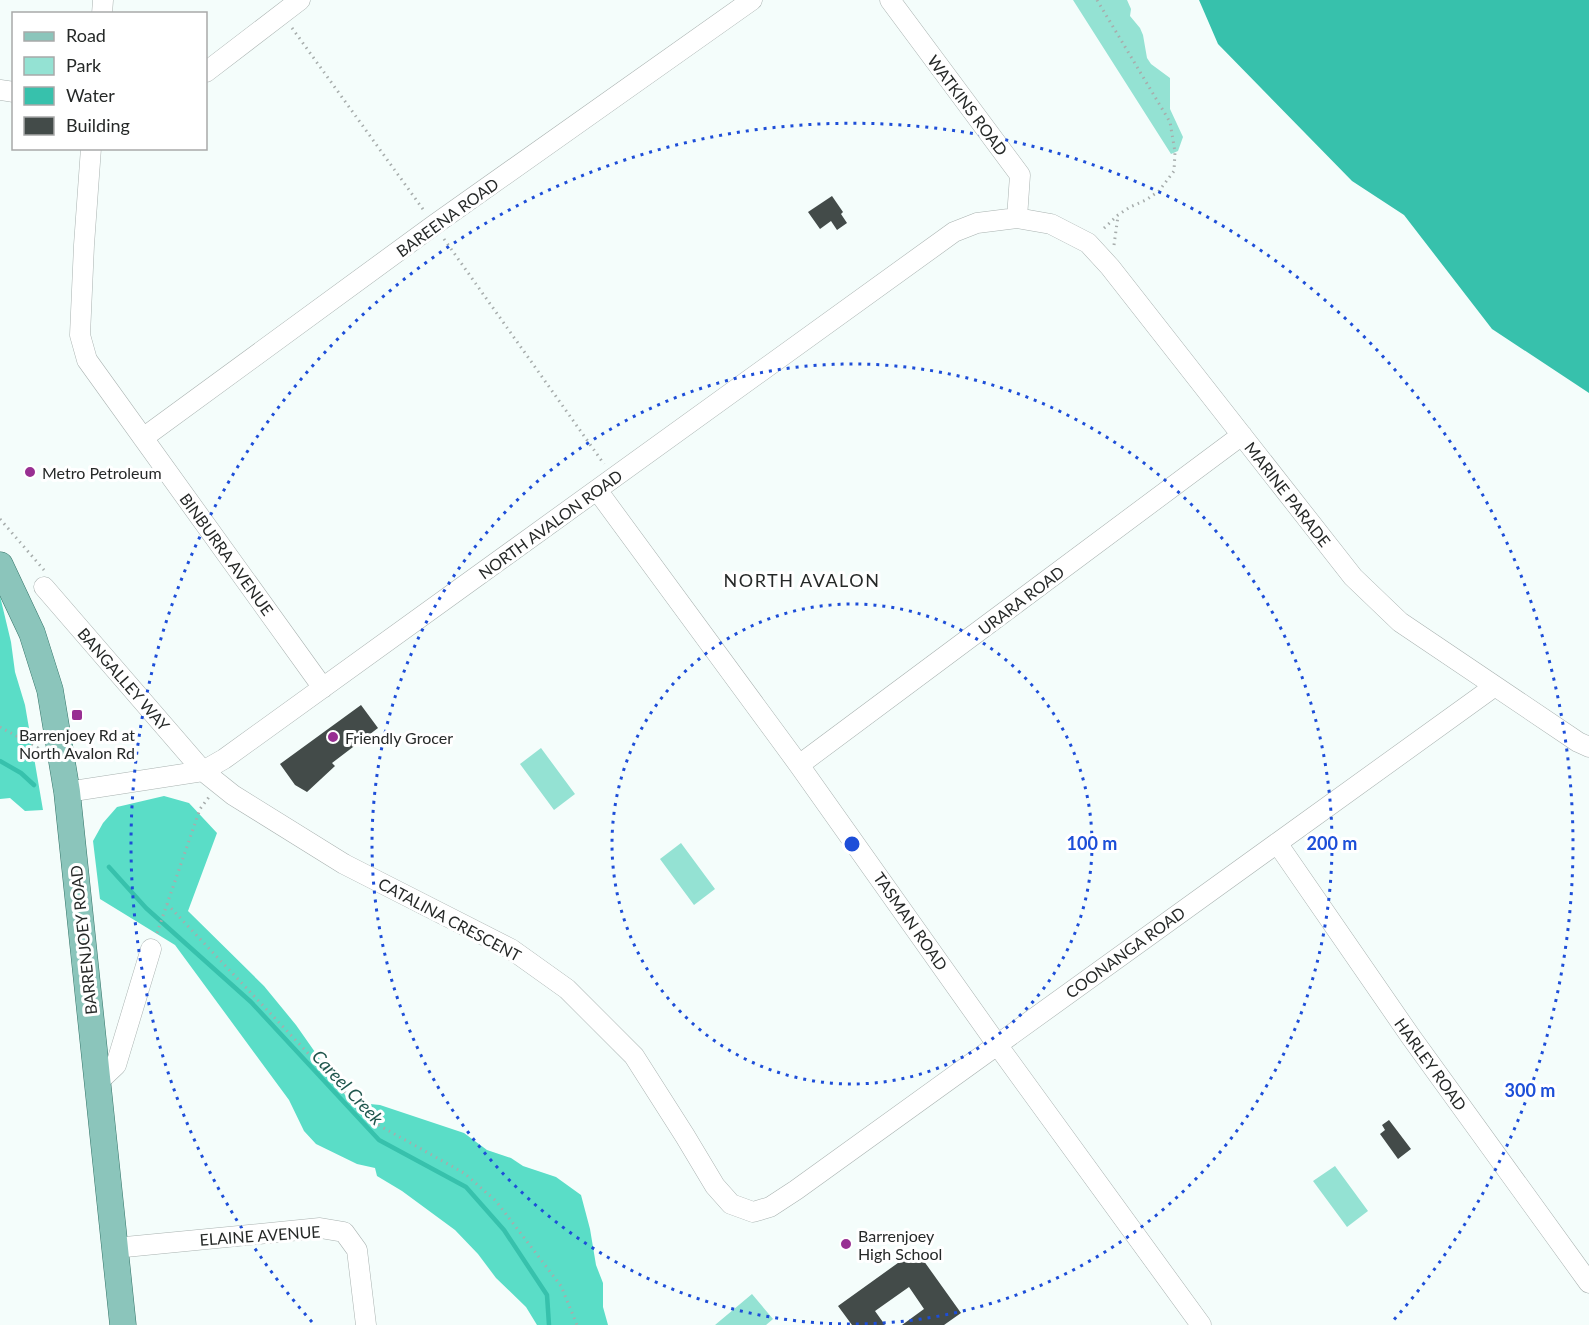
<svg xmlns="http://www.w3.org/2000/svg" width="1589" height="1325" font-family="Lato,sans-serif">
<rect width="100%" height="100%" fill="#f4fdfb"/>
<path fill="#94e2d3" d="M1073 0H1127L1131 9 1130 16 1140 28 1143 35 1147 58 1151 64 1170 78V109L1183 137 1178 151 1171 154Z
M541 748 575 794 554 810 520 764Z
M681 843 715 889 694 905 660 859Z
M1335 1166 1368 1211 1347 1227 1313 1181Z
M752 1294 773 1319 766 1325H715Z"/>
<path fill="#5addc7" d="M0 596 11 642 15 672 25 705 43 810 25 811 10 798 0 799Z
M164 796 189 803 217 833 188 911 264 986 296 1025 350 1102 380 1105 464 1133 487 1150 511 1158 523 1166 556 1177 581 1195 590 1229 596 1265 603 1283V1307L608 1325H537L526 1307 496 1278 478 1254 455 1230 402 1191 377 1176 375 1168 357 1164 316 1144 304 1131 289 1100 175 945 100 899 93 841 103 823 117 807Z"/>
<path fill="#37c1ac" d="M1199 0H1589V393L1492 329 1404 215 1352 181 1218 44Z"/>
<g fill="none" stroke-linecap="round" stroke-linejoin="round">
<path stroke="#37c1ac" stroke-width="4.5" d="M0 761 21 773 34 785
M109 867 146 908 251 1002 379 1140 466 1187 504 1230 547 1295 549 1325"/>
</g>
<path fill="#434b49" d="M832 196 843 212 841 214 847 223 837 230 831 221 820 229 808 212Z
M361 705 378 728 332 763 335 766 307 792 295 785 280 764Z
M1389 1120 1411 1149 1398 1159 1380 1134 1385 1130 1382 1125Z
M916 1250 961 1313 944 1325H902L924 1309 909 1287 875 1311 885 1325H852L838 1306Z"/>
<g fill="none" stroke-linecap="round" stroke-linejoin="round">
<g stroke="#a9b2b0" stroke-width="21">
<path id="minor" d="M890 0 1020 175 1017 218
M102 14 103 0
M206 72 300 0
M0 90 14 92
M91 148 84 245 80 335 87 360 323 688
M143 438 434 225 752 0
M597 490 799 765 1001 1050 1201 1325
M44 587 203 771 233 795 344 864 511 949 567 989 634 1056 685 1136 715 1186 731 1204 753 1212 770 1207 796 1190 1495 686
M799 765 1242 435
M67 792 203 771 224 759 954 232 977 223 1017 218 1051 224 1088 243 1110 267 1353 577 1400 622 1578 742 1589 747
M1277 843 1411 1037 1589 1283
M98 1082 116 1065 151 949
M115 1248 320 1228 344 1232 357 1250 366 1325"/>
</g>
<g stroke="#36756a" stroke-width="27">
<path id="major" d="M0 565 32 633 50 690 67 792 123 1325"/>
</g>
<path stroke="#a7adac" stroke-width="3" stroke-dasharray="1.5 4.5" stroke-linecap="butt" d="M1097 0 1170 122 1175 152 1174 171 1159 191 1146 200 1130 207 1118 215 1101 231
M292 28 425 212
M444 239 604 464
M1114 245 1118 216
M0 519 44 570
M0 727 38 748 39 750
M167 904 373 1122 464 1173 496 1201 561 1286 577 1325
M157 933 200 809 209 797"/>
<use href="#minor" stroke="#fff" stroke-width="20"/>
<use href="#major" stroke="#8bc5bb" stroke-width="26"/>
</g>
<g fill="none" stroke="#1d4ed8" stroke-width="3" stroke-dasharray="3 6">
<circle cx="852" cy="844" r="240"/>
<circle cx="852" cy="844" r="480"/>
<path d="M312 1322A721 721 0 1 1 1392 1322"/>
</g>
<g fill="#982f92" stroke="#fff" stroke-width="2">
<circle cx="30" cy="472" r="6"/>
<rect x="71" y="709" width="12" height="12" rx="3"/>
<circle cx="333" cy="737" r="6"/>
<circle cx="846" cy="1244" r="6"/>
</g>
<g text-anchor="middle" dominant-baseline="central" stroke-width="6" stroke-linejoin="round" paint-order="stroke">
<g font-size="16" fill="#262928" stroke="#fff">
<text transform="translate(968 105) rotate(53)">WATKINS ROAD</text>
<text transform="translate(447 217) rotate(-36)">BAREENA ROAD</text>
<text transform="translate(1288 494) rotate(52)">MARINE PARADE</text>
<text transform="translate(550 524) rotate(-36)">NORTH AVALON ROAD</text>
<text transform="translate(227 554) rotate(54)">BINBURRA AVENUE</text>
<text transform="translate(1021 600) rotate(-37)">URARA ROAD</text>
<text transform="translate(124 679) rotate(49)">BANGALLEY WAY</text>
<text transform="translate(450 919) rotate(28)">CATALINA CRESCENT</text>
<text transform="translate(911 921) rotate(55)">TASMAN ROAD</text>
<text transform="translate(83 940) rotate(-96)">BARRENJOEY ROAD</text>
<text transform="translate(1125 952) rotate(-36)">COONANGA ROAD</text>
<text transform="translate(1431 1064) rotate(54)">HARLEY ROAD</text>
<text transform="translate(260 1235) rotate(-4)">ELAINE AVENUE</text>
</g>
<g font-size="16" fill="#262928" stroke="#fff" text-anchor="start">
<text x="42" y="472">Metro Petroleum</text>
<text x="77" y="734" text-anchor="middle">Barrenjoey Rd at<tspan x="77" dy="18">North Avalon Rd</tspan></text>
<text x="345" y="737">Friendly Grocer</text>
<text x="858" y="1235">Barrenjoey<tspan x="858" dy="18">High School</tspan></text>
</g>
<g font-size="18" letter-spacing="1.5" fill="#262928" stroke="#fff">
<text x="802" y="580">NORTH AVALON</text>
</g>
<g font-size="18" font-style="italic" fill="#1f564d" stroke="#fff">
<text transform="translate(348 1087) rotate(47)">Careel Creek</text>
</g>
</g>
<circle cx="852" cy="844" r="9" fill="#1d4ed8" stroke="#fff" stroke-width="3"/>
<g font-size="18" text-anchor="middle" font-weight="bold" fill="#1d4ed8" stroke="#fff" stroke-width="6" stroke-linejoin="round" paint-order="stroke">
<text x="1092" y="850">100 m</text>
<text x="1332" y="850">200 m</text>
<text x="1530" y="1097">300 m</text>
</g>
<rect x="12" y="12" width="195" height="138" fill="#ffffff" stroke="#a8a9a9" stroke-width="1.5"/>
<rect x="24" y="32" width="30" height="9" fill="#8bc5bb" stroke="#a8a9a9" stroke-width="1.5"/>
<text x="66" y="42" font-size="18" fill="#262928">Road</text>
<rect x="24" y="57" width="30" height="18" fill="#94e2d3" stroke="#a8a9a9" stroke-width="1.5"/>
<text x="66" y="72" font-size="18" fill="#262928">Park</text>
<rect x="24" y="87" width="30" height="18" fill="#37c1ac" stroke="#a8a9a9" stroke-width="1.5"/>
<text x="66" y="102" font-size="18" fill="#262928">Water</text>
<rect x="24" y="117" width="30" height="18" fill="#434b49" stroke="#a8a9a9" stroke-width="1.5"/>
<text x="66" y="132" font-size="18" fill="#262928">Building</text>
</svg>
